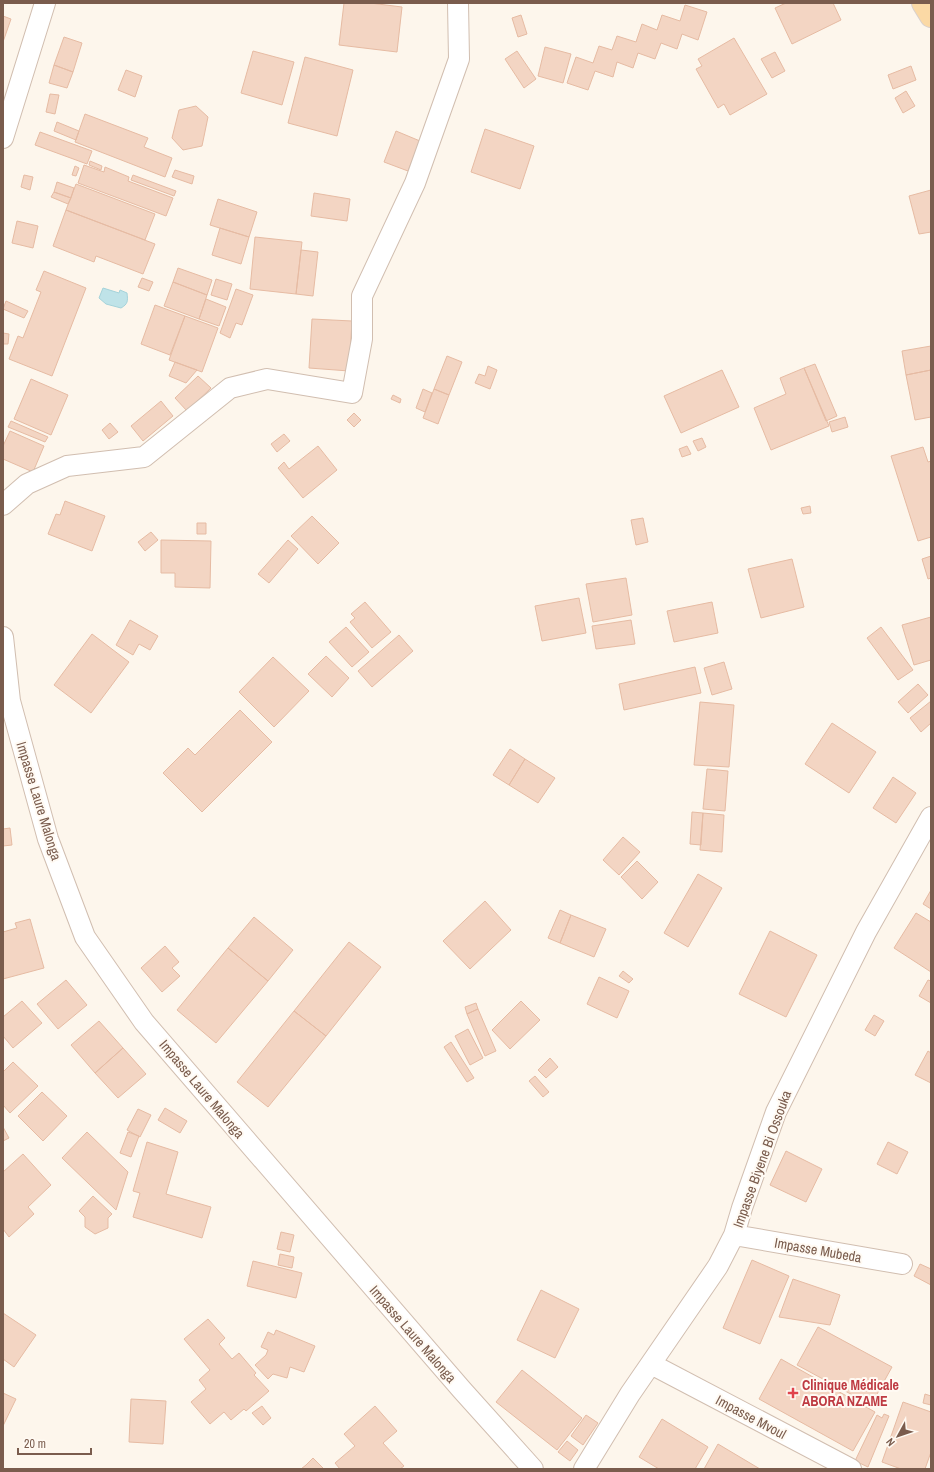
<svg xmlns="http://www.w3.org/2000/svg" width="934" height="1472" font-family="'Archivo Narrow',sans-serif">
<rect width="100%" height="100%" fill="#fdf6ec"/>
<path fill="#bfe3e8" stroke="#a5d3da" d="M103 288 119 293 120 290 127 293C128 301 128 304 121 308L106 304 99 298Z"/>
<path fill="#f3d5c3" stroke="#e6bba3" d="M344 3H370L402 7 397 52 339 45Z
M786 3H833L841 20 792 44 775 8Z
M685 5 707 12 698 40 682 34 677 49 661 43 655 59 638 53 633 68 617 62 613 77 595 71 588 90 567 83 576 57 593 63 599 46 612 50 617 36 636 42 642 24 657 30 662 15 680 21Z
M521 15 527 34 518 37 512 18Z
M3 16 11 19 3 42Z
M64 37 82 43 73 72 54 65Z
M734 38 767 94 730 115 724 104 718 108 696 69 702 66 698 59Z
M545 47 571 54 563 83 538 76Z
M253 51 294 62 282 105 241 93Z
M517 51 536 79 524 88 505 59Z
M775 52 785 71 772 78 761 59Z
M305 57 353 70 337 136 288 123Z
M54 65 73 72 67 88 49 83Z
M911 66 916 80 893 89 888 75Z
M126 70 142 76 135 97 118 90Z
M906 91 915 106 903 113 895 98Z
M50 94 59 95 55 114 46 112Z
M196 106 208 117 202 146 183 150 172 138 179 110Z
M85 114 148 138 144 147 172 158 165 177 75 142Z
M57 122 79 131 76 140 54 131Z
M485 129 534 146 520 189 471 172Z
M396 131 420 141 408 171 384 162Z
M40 132 92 151 87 164 35 145Z
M90 161 102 166 101 170 89 165Z
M84 165 104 172 105 167 129 177 128 181 173 198 166 216 78 183Z
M75 166 79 168 76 176 72 175Z
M175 170 194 176 192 184 172 177Z
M24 175 33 177 30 190 21 187Z
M133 175 176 191 174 196 131 180Z
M57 182 74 188 71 198 54 192Z
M76 184 155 214 145 240 66 210Z
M931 190V232L919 234 909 196Z
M54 192 71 198 68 204 51 197Z
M314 193 350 199 347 221 311 216Z
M218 199 257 212 249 237 210 225Z
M66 210 155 244 143 274 96 256 94 262 53 246Z
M17 221 38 226 33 248 12 243Z
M220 228 249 237 241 264 212 255Z
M255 237 302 242 296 294 250 289Z
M301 250 318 252 313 296 296 294Z
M178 268 212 280 207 295 173 282Z
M44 271 86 288 52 376 9 359 18 336 23 338 41 292 36 290Z
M142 278 153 282 149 291 138 287Z
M216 279 232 284 227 300 211 295Z
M173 282 207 295 199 319 164 306Z
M236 289 253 295 242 325 236 323 230 338 220 333Z
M206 299 226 307 219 326 199 319Z
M6 301 28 311 24 318 3 309Z
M155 305 185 316 170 355 141 344Z
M185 316 218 328 202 372 169 360Z
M312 319 352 321 349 371 309 368Z
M3 333 9 334 8 344H3Z
M931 346V370L906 375 902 351Z
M447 356 462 362 449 395 434 389Z
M175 362 197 370 186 383 169 376Z
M815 364 837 416 826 421 804 368Z
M488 366 497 370 490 389 475 383 479 374 485 376Z
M804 368 829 426 771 450 754 408 786 394 780 378Z
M722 370 739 407 681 433 664 396Z
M931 370V417L915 420 906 375Z
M198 376 211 388 187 411 175 398Z
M31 379 68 395 51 435 14 419Z
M423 389 432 393 425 412 416 408Z
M434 389 449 395 438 424 423 418Z
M393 395 401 399 400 403 391 399Z
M161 401 173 416 143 441 131 426Z
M354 413 361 420 354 427 347 420Z
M845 417 848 427 832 432 829 422Z
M11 421 48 437 45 442 8 427Z
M110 423 118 432 109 439 102 430Z
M10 431 44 446 33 472 3 459V446Z
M284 434 290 441 277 452 271 444Z
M702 438 706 447 698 451 693 441Z
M318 446 337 470 303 498 278 468 284 462 289 469Z
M687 446 691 454 682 457 679 449Z
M923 447 928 462 931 461V537L918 541 891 456Z
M65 501 105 516 92 551 48 534 56 514 60 515Z
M810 506 811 513 803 514 801 508Z
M312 516 339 543 318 564 291 536Z
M643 518 648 542 636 545 631 520Z
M197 523H206V534H197Z
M151 532 158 540 145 551 138 542Z
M161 540 211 541 210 588 175 587V573H161Z
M288 540 298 549 269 583 258 574Z
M931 556V578L928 579 922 559Z
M792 559 804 607 761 618 748 569Z
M626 578 632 615 593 622 586 584Z
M579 598 586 633 542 641 535 606Z
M365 602 391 632 372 648 350 622 355 618 351 614Z
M712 602 718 633 674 642 667 611Z
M931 617V660L914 665 902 625Z
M130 620 158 636 150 650 139 644 133 655 116 645Z
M631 620 635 644 596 649 592 626Z
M346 627 369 652 352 667 329 642Z
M881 627 913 670 898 680 867 638Z
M92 634 129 662 91 713 54 685Z
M399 635 413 651 372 687 358 671Z
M326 656 349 678 332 697 308 674Z
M273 657 309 691 274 727 239 692Z
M724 662 732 689 712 695 704 668Z
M695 667 701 693 624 710 619 684Z
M918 684 928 695 908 713 898 702Z
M931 701V723L921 732 910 718Z
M700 702 734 705 729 767 694 765Z
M240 710 272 742 202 812 163 773 188 748 195 755Z
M832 723 876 752 849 793 805 764Z
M510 749 525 759 509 785 493 775Z
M525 759 555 778 538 803 509 785Z
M707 769 728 771 725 811 703 809Z
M893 777 916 793 896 823 873 808Z
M692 812 703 813 701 845 690 844Z
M703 813 724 815 722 852 700 850Z
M10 828 12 845 3 846V829Z
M623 837 640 852 619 875 603 860Z
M637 861 658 882 642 899 621 877Z
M698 874 722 888 688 947 664 933Z
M931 890V909L923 904Z
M485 901 511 930 470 969 443 941Z
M560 910 571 915 560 943 548 938Z
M916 913 931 922V972L894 948Z
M571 915 606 929 594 957 560 943Z
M254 917 293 950 268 981 228 948Z
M30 919 44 968 3 979V932L17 928 15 923Z
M770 931 817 955 786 1017 739 994Z
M349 942 381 967 326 1036 294 1011Z
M165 946 179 962 172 968 180 976 162 992 141 968Z
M228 948 268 981 216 1043 177 1010Z
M623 971 633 979 629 983 619 976Z
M599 977 629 991 617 1018 587 1004Z
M66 980 87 1005 58 1029 37 1004Z
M928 980 931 981V1003L919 996Z
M22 1001 42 1023 13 1048 3 1036V1017Z
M521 1001 540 1020 510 1049 492 1030Z
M476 1003 478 1009 467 1014 465 1007Z
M478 1009 496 1051 485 1056 467 1014Z
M294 1011 326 1036 268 1107 237 1082Z
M874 1015 884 1021 875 1036 865 1030Z
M99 1021 123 1048 95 1073 71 1045Z
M468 1029 483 1058 470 1065 455 1036Z
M451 1042 474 1078 467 1082 444 1047Z
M123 1048 146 1074 118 1098 95 1073Z
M928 1051 931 1053V1083L915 1075Z
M550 1058 558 1067 546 1078 538 1070Z
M13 1062 38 1086 10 1113 3 1105V1072Z
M535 1076 549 1092 543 1097 529 1081Z
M42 1092 67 1116 43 1141 18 1116Z
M165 1108 187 1121 180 1133 158 1120Z
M138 1109 151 1115 140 1137 127 1130Z
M3 1127 9 1138 3 1141Z
M87 1132 128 1172 116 1210 62 1158Z
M128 1132 139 1136 131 1157 120 1153Z
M147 1142 178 1152 166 1194 211 1207 202 1238 133 1217 140 1193 133 1191Z
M888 1142 908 1152 897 1174 877 1164Z
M786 1151 822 1169 806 1202 770 1185Z
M23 1154 51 1185 28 1207 34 1214 9 1237 3 1229V1172Z
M93 1196 112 1214 108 1218V1228L95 1234 85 1227V1217L79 1211Z
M281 1232 294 1235 290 1252 277 1249Z
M280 1254 294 1257 292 1268 278 1265Z
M752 1260 789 1276 760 1344 723 1328Z
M253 1261 302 1273 296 1298 247 1286Z
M920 1264 931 1269V1285L914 1276Z
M793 1279 840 1295 830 1325 779 1317Z
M541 1290 579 1309 555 1358 517 1340Z
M3 1313 36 1335 14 1367 3 1359Z
M208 1319 225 1338 219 1344 232 1359 239 1353 256 1373 254 1375 269 1391 246 1411 244 1409 231 1420 224 1412 210 1424 191 1402 206 1389 199 1380 210 1370 184 1339Z
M818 1327 892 1367 871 1405 797 1365Z
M276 1330 315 1346 304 1372 290 1367 287 1378 273 1374 268 1379 255 1365 266 1355 268 1350 261 1347 268 1332 274 1335Z
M781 1359 875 1412 853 1451 759 1399Z
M522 1370 582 1418 557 1450 496 1402Z
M3 1393 16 1399 3 1426Z
M925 1394 931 1396V1405L923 1403Z
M131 1399 166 1401 163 1444 129 1442Z
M903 1402 931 1412V1452L925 1469H901L882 1462Z
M262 1406 271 1418 263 1425 252 1413Z
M375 1406 397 1431 383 1443 404 1466 400 1469H340L335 1463 355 1446 344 1434Z
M884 1414 889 1416 868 1467 855 1461 877 1415 882 1418Z
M586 1415 598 1423 583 1445 571 1436Z
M662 1419 708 1447 695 1469H659L639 1457Z
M567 1441 578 1450 570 1461 558 1452Z
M718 1444 760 1469H704Z
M313 1458 324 1469H301L306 1465Z"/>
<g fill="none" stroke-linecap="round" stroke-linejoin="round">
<g stroke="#d1beb0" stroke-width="22">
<path id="street" d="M3 138 45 3
M3 505 27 484 67 466 144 457 230 388 267 379 352 393 362 339V296L415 183 459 59 458 3
M3 637 10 701 48 839 85 937 144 1022 462 1390 533 1469
M734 1235 902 1264
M651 1364 851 1469
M584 1469 630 1394 718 1266 734 1235 742 1208 776 1112 866 932 931 817"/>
</g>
<g stroke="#dad1cd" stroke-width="24">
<path id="primary" d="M923 3 931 16"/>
</g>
<use href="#street" stroke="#fff" stroke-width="20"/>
<use href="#primary" stroke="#fbd9a5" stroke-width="22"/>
</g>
<path fill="#e0444e" stroke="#fffaf3" stroke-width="1.5" d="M791 1387h4v4h4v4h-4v4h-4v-4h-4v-4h4z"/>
<g text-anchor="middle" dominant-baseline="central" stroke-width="4" stroke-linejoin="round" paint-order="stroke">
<g font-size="14" fill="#7a5c4d" stroke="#fffaf3">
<text transform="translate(39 801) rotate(73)">Impasse Laure Malonga</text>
<text transform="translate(202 1089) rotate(50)">Impasse Laure Malonga</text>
<text transform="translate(762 1159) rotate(-70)">Impasse Biyene Bi Ossouka</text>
<text transform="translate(818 1250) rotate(10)">Impasse Mubeda</text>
<text transform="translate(413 1334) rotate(49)">Impasse Laure Malonga</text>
<text transform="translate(751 1417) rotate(28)">Impasse Mvoul</text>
</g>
<g font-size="14" font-weight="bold" fill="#be3a42" stroke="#fffaf3" text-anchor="start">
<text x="802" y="1385">Clinique Médicale<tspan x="802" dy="16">ABORA NZAME</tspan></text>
</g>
</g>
<rect width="934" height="1472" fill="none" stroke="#7a5c4d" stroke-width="8"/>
<g transform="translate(898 1436) rotate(230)" stroke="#fffaf3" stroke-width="3" paint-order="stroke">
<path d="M0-3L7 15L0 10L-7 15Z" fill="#7a5c4d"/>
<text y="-6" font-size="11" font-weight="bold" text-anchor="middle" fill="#7a5c4d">N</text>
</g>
<path d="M18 1448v6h73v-6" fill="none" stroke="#7a5c4d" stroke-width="2"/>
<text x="24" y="1448" font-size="12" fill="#7a5c4d" stroke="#fffaf3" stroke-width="3" paint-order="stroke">20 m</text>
</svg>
